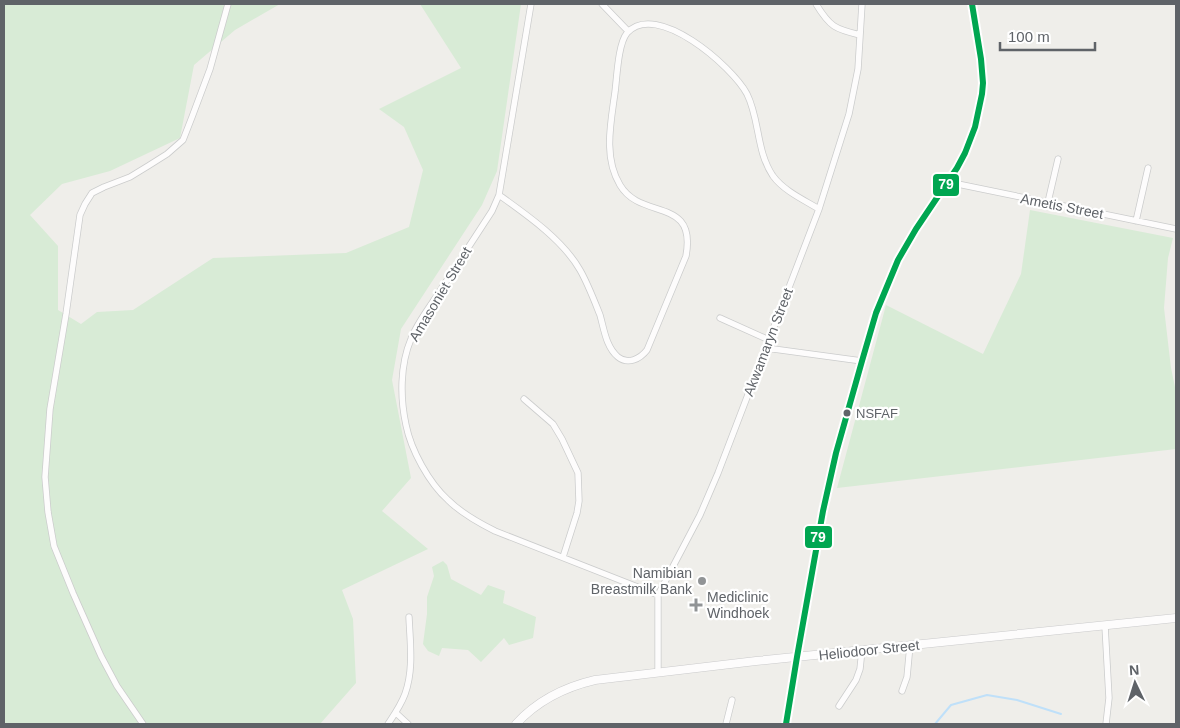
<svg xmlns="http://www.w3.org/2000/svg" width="1180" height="728" font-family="Arial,sans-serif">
<rect width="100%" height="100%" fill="#efeeea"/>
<path fill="#d8ebd6" d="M4 4H280L235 30 194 65 180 138 110 171 62 184 30 215 58 246V310L81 324 97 312 133 310 213 258 346 253 409 227 423 170 404 127 379 109 461 68 420 4H521L497 171 482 205 401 329 392 380 411 478 382 511 428 549 342 590 353 619 356 683 320 724H4Z
M1030 210 1173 238 1168 258 1164 308 1171 368 1176 392V449L837 488 886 305 983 354 1021 274Z
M443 561 447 565 451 579 481 595 488 585 505 591 503 603 536 617 533 638 509 645 504 638 481 662 468 650 442 648 439 656 428 651 423 644 427 614V597L434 576 432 567Z"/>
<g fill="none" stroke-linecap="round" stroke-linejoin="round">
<path stroke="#bfe0f9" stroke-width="2" d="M935 724 951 705 987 695 1017 700 1061 714"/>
<g stroke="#cbcccc" stroke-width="7">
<path id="street" d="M531 4 499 195 492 211C474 239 456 266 438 294 429 308 417 323 411 339 400 365 400 398 406 425 411 450 429 483 448 500 461 513 479 523 495 531L658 595
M602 4 628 31
M816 4C830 27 835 29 860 35
M948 182 1176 229
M499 195C527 215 563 240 580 270 588 284 594 300 600 315 604 329 606 347 618 357 628 365 640 359 647 350L686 256C697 196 641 221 620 185 603 157 611 122 615 92 617 77 618 44 627 33 656 0 732 66 747 94 760 120 756 151 773 176 784 191 804 200 819 209
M1048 202 1058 159
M1136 221 1148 168
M720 318 769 340
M766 348 862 361
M524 399 553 424 562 439 578 473 579 501 577 513 563 557
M1105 626 1109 698 1106 724
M658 672V595L700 515 718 473 819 209 849 114 858 69 862 4
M902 691 907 677 910 645
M839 706 856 680 860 669 862 650
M396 713 408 724
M143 724 117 686 101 656 73 593 54 546 48 512 45 477 50 409 66 314 80 215 85 204 92 193 104 187 130 177 148 166 167 154 183 140 192 117 210 69 228 4
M388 724C394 715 401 705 405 694 414 669 410 642 409 617
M726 724 732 700"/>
</g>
<g stroke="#cacacb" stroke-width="9">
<path id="secondary" d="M516 724C537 701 565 687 595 680L756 661 1176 618
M786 724 797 657 823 511 836 453 862 361 876 313 898 260 916 229 957 168 965 153 975 127 982 94 983 83 981 59 972 4"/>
</g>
<use href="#street" stroke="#fdfcfc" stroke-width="5.5"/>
<use href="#secondary" stroke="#fdfcfc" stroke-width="8"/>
<g stroke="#fff" stroke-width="10">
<path id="bus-1" d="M786 724 797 657 823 511 836 453 862 361 876 313 898 260 916 229 957 168 965 153 975 127 982 94 983 83 981 59 972 4"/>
</g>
<use href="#bus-1" stroke="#00a651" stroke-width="6"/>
</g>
<circle fill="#5f6368" stroke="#fff" stroke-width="2" cx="847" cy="413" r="4.5"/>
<g fill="#919496" stroke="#fff" stroke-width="2">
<circle cx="702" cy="581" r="5"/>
<path d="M693.5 597.5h5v5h5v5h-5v5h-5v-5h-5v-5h5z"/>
</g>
<g text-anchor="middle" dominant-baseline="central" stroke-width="4.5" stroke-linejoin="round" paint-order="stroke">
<g font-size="13" fill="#5f6368" stroke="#fff" text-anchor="start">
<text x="856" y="413">NSFAF</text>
</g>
<g font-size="14" fill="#5f6368" stroke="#fff">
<text transform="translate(1062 206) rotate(11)">Ametis Street</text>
<text transform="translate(440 294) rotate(-59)">Amasoniet Street</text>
<text transform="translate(768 342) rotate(-69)">Akwamaryn Street</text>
<text transform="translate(869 650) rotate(-6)">Heliodoor Street</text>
</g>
<g font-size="14" fill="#5f6368" stroke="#fff" text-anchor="end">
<text x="692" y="573">Namibian<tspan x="692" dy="16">Breastmilk Bank</tspan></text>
<text x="707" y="597" text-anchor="start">Mediclinic<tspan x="707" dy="16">Windhoek</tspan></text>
</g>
</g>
<g stroke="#fff" stroke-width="2">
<rect x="932" y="173" width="28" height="24" rx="5" fill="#00a651"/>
<rect x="804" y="525" width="29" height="24" rx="5" fill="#00a651"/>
</g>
<g font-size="14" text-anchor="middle" font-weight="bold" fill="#fff">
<text x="946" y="189">79</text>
<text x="818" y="542">79</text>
</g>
<rect width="1180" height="728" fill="none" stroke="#5f6368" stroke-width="10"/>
<g transform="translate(1135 683) rotate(356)" stroke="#ffffff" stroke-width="4" paint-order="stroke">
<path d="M0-4L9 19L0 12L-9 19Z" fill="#5f6368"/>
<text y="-8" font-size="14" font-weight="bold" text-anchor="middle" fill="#5f6368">N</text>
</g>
<path d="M1000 42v8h95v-8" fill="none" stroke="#5f6368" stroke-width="2.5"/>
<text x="1008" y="42" font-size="15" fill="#5f6368" stroke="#ffffff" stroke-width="4" paint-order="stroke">100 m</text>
</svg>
